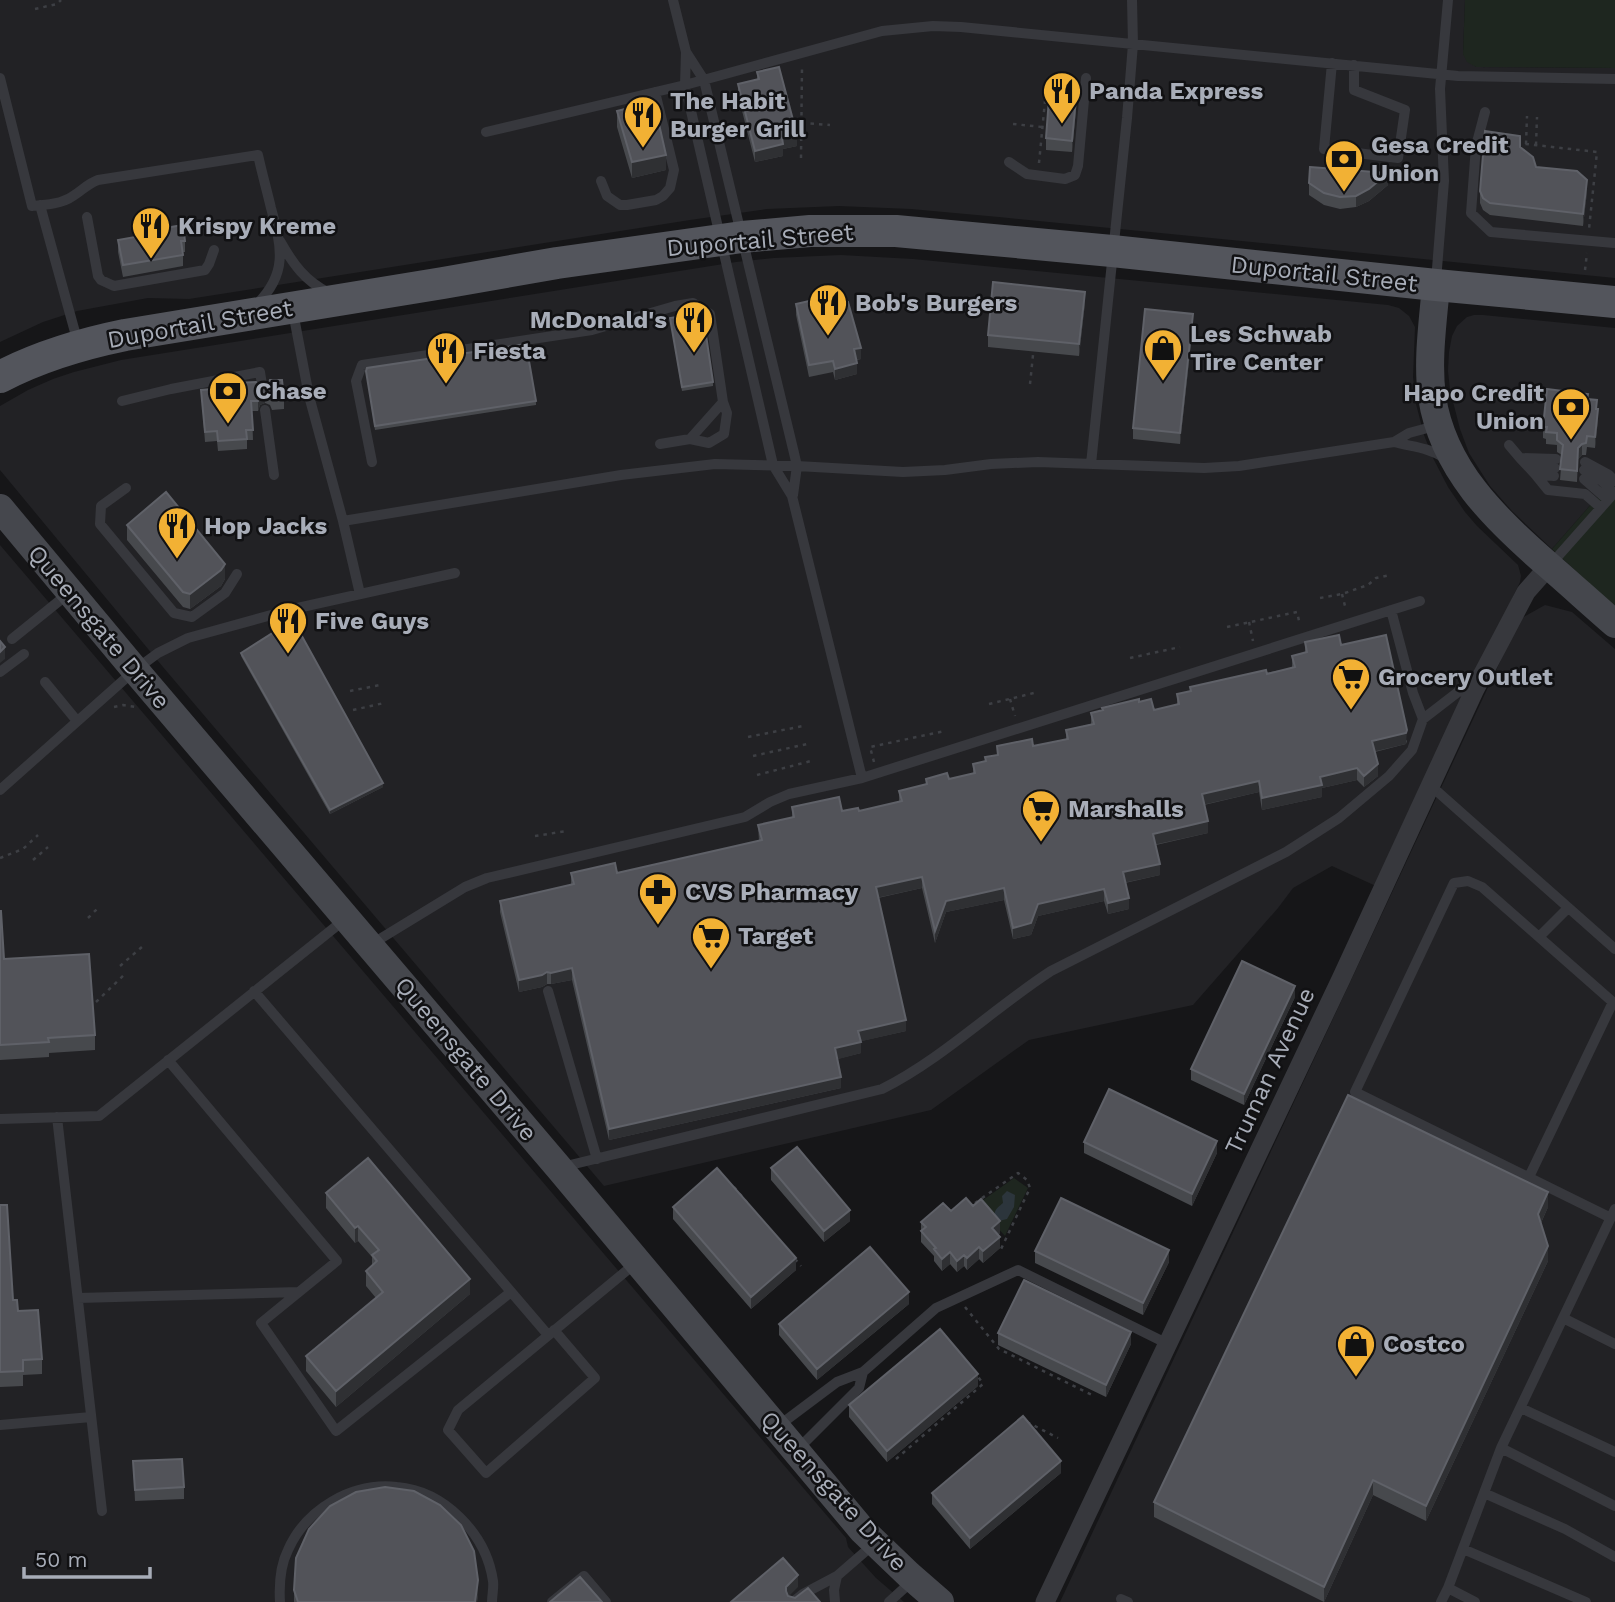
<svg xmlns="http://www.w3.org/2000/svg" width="1615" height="1602" font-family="'Work Sans',sans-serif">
<rect width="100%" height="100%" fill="#161618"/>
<path fill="#222225" d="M0 0H1465L1463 54 1476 67 1615 68V278L999 217 911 209 839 206 767 209 690 220 189 299 148 298 77 311 43 322 0 342Z
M841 255 913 259 1388 305 1399 308 1409 316 1415 327 1413 377 1416 404 1424 435 1433 458 1448 487 1465 512 1477 526 1518 565 1521 576 1520 582 1376 886 1332 866 1293 888 1278 908 1193 1005 1029 1040 931 1110 604 1186 163 667 0 470V406L28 390 53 379 74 372 121 360 736 262 774 258Z
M1474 315H1483L1615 328V477L1552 549 1512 511 1490 486 1469 453 1460 429 1450 390 1448 371 1449 352 1452 336 1457 326 1467 317Z
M0 545 846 1538 848 1547 876 1578 904 1602H0Z
M1545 605 1572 612 1615 649V1602H1060L1520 619Z"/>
<path fill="#1e261f" d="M1465 0H1615V68L1476 67 1467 62 1463 54Z
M1615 477V607L1552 549Z
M1014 1178 1028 1188 1005 1236 981 1210H969Z"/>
<path fill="#2c353c" d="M1007 1191 1015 1195 1014 1207 1007 1219 999 1221C991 1212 996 1209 1003 1203L1002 1196Z"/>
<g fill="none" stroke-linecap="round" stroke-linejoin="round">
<path stroke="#3d3f44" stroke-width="2.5" stroke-dasharray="3.5 5" stroke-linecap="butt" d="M35 9 57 4 61 0
M802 123 830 125
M1013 124 1042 127
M1517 143 1597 152 1589 229
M1526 144 1527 116
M1536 145 1537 117
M801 158 802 67
M1039 163 1045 101
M1585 270 1587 253
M1030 384 1033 355
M1342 594 1346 610
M1320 598 1342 594 1368 585 1376 578 1390 575
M1249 622 1253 641
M1227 627 1297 612 1300 625
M1130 658 1180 647
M350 691 380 685
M1010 699 1015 716
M989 704 1038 692
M114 707 123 705 135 707
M353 710 384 703
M748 737 803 726
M753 756 807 744
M874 762 870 747 945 731
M757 775 811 761
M535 836 567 831
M0 858 23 849 38 835
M33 860 48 847
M88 918 100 906
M120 966 143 946
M96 1002 126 973
M734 1187 750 1206
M975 1203 1018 1173 1027 1180 1030 1188 1001 1249
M795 1259 801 1266
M965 1307 999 1349 1092 1395
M1027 1422 1058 1438
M896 1459 983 1384 977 1375"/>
<path stroke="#37383d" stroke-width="10" d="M673 0 686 52 685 85 773 465 792 496 862 778
M686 52 704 80 794 453 797 466 793 495
M1332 63 1324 149 1398 158 1405 110 1354 90V65
M0 78 32 206C45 205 62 204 73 196 83 190 87 184 98 180L258 155C262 173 267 191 271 208 282 248 288 274 256 305
M1485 112 1476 146 1471 213 1491 232 1614 243
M486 132 685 85 882 31 933 26 961 27 1458 76 1615 79
M1009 162 1027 174 1065 179 1075 175 1078 166 1086 78
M601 181 607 196 620 205H627L656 200 663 196 670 188 674 170 655 92
M40 205 78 343
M87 217 98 276 101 280 114 286 205 270 209 264 214 250
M280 241C293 264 305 281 329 293
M1436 281 1444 181 1440 89 1448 0
M293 312 309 396 343 521 360 594
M122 401 171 389 260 372 263 391
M265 410 274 475
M690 439 723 402
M1394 442C1412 447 1427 447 1443 457
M1509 445 1520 458 1556 459
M1520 458 1535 474 1554 476
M1524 460 1537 466 1555 468
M372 462 356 381 362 365 592 330 675 306 693 303 710 314 723 402 727 413 724 434 709 443 690 439 660 444
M1585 462 1609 475 1615 481
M1091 464 1127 118 1133 44 1132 0
M1584 470 1602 481 1614 493
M1535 474 1548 490 1585 494 1601 508
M1584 479 1608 500
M126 488 101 506 100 524 174 613 192 617 225 593 237 574
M343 521 621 475 715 464 797 466 903 472 945 470 991 464 1038 462 1204 468 1239 466 1394 442 1409 433 1435 426
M1552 563 1615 492
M12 639 69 593
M0 672 24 654
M45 682 77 721
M1423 719 1458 692 1475 689
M1430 785 1615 949
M0 790 135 670 158 653 188 638 293 609 455 573
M1539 937 1568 908
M370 945 465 887 487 878 745 817 770 802 789 794 862 778 1420 601
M254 991 548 1335
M548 991 597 1159
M168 1060 337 1261 261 1323 336 1431 511 1292
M57 1117 102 1511
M0 1119 99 1116 344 920
M562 1167 882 1089C942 1059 994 1008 1051 971L1286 852 1339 818 1389 776 1412 750 1423 719 1413 693 1391 610
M1529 1177 1613 1002
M1611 1218 1355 1092 1454 883 1468 881 1482 887 1615 1004
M78 1298 298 1292
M1563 1318 1615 1344
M554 1330 595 1378 486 1473 448 1430 458 1410 637 1262
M1521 1408 1615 1452
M0 1425 91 1417
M777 1427 837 1382 863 1372 936 1308 1018 1270 1168 1344
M1501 1448 1615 1506
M797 1450 859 1388 863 1372
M1484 1493 1565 1529 1615 1557
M1463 1549 1586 1602
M1121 1599 1128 1602
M280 1602C279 1585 280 1566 288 1550 306 1509 352 1482 397 1487 444 1491 486 1533 493 1581 494 1587 492 1595 492 1602
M552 1602 584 1576 606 1602
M793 1602 803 1594 837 1576
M835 1602 834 1590 837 1576 875 1543
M889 1602 911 1582
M1441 1602 1448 1588
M1475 1602 1448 1588 1501 1448 1615 1209"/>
<path stroke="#37383d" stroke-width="19" d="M1045 1602 1341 979 1475 689 1526 592 1549 566"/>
<path stroke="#45474d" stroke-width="28" d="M1436 285C1433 322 1427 360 1432 397 1443 469 1495 519 1547 564 1570 584 1592 604 1615 624
M0 508 135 670 559 1168 863 1531 909 1575 940 1602"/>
<path stroke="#53555c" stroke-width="32" d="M0 377C40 356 81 344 125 335L443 283 557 263 742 237 810 231H896L1112 251 1436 285 1615 302"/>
</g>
<path fill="#47494d" d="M757 72 797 146 783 149V156L755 162 738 95V84L757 79Z
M1077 99 1072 152 1046 150V138Z
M617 111 666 170 632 178 617 127Z
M1520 147 1536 167 1587 192 1583 226 1490 215 1483 210 1480 203V191Z
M1309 183 1388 185 1369 201 1356 207 1340 209 1324 205 1309 195Z
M141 232 185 241V252H183V266L123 277 118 252V240L141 236Z
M1085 303 1079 356 988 347V335Z
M796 304 861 359 857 360V374L835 380 833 372 809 377 796 315Z
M670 318 713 382V386L682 391Z
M1193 325 1180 444 1133 439V428Z
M366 371 536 401V405L375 430Z
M212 382 235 383 258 386 284 399V409L272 410 270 405 265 403 260 405 258 411H252L253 440H247V449L218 451 217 441 205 442 201 390 212 389Z
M1588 399 1597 409 1598 420 1595 448 1587 447 1586 455H1582L1578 459 1577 482 1560 480 1562 455 1557 452V445L1546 444V439L1543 438V427Z
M127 525 225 579 221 586 190 609 183 607 127 540Z
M1305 642 1341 645 1407 741 1406 744 1375 752 1378 776 1364 787 1357 780 1322 788V797L1262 810 1259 792 1204 805 1208 833 1156 845 1160 875 1125 883 1129 909 1108 914 1104 901 1038 916 1031 935 1013 939 1004 900 946 912 935 943 922 888 878 898 906 1031 861 1041V1053L837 1059 841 1088 609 1140 572 980 551 984H547L542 987 519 992 500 912V901L571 885V873H617L759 841 758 825 792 818V807L842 811H859L899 802V791L926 785V779H949L973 774V764L985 761V757L997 755V746H1033L1066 739V730L1091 724V713L1139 702 1154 710 1177 705V694L1190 691V687L1292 668V656L1305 653Z
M241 653 383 787 330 814 241 656Z
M0 911 4 959 95 1035V1050L49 1053V1057L0 1060Z
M1295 997 1244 1105 1191 1080V1069Z
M1084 1142 1217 1153 1192 1206 1084 1153Z
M771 1168 850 1221 824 1242 771 1180Z
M326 1193 470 1294 336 1407 306 1371V1356L376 1298 366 1286V1271L372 1266V1257L358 1241 355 1243 326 1208Z
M0 1205 13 1300 42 1359V1374L23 1375V1386L0 1387Z
M673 1207 796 1270 751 1309 673 1219Z
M1548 1207 1541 1223 1548 1261 1426 1521 1373 1495 1324 1602 1154 1517V1502Z
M951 1211 1000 1233 998 1235 1000 1248 983 1263 979 1259 967 1270 964 1266 957 1272 950 1264 942 1271 934 1261V1256L921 1242V1222Z
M1035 1251 1169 1262 1143 1315 1035 1263Z
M909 1304 817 1380 779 1335V1324Z
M998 1333 1131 1344 1106 1397 998 1345Z
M978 1386 887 1462 849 1417V1405Z
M133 1461 184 1487V1499L135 1501Z
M1061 1473 970 1549 932 1504V1493Z
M294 1590 478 1595 477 1602H294Z"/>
<path fill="#2f3033" d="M1077 88V99L1072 152V141Z
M797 135V146L783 149V156L755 162V151L782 138Z
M666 155V170L632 178V162Z
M1388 173V185L1369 201 1356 207V196Z
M1587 180V192L1583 226V214Z
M1085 292V303L1079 356V344Z
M1193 314V325L1180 444V433Z
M861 348V359L854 360V349Z
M857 363V374L835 380V369Z
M265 393V403L260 405 258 411V401L260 395Z
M1598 409V420L1595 448V437Z
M1582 444V455L1578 459 1577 482 1578 448Z
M225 564V579L221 586 190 609V594Z
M5 647V659L0 663V652Z
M1407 730 1406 744 1372 752V741Z
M1378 764V776L1364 787V776Z
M1357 768V780L1322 788V797L1262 810V798L1320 777Z
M1259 781V792L1202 805V794Z
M383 783V787L330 814V810Z
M1208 821V833L1153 845V834Z
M1160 864V875L1123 883V872Z
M922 877V888L876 898V887Z
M1004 888V900L946 912 935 943V931L946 901Z
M1104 889V901L1038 916 1031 935 1013 939V928L1038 904Z
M1129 898V909L1108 914V903Z
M572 968V980L551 984V973Z
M547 972V984L542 987 519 992V980Z
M1295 986V997L1244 1105V1094Z
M906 1020V1031L858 1042V1031Z
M861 1042V1053L835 1060V1048Z
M841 1077V1088L609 1140V1129Z
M1217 1141V1153L1192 1206V1194Z
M1548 1192V1207L1538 1229V1214Z
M850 1210V1221L824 1242V1231Z
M1000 1221V1233L992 1239V1228Z
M358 1226V1241L355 1243V1228Z
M1000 1237V1248L983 1263V1251Z
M1548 1246V1261L1426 1521V1506Z
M979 1247V1259L967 1270V1258Z
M1169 1250V1262L1143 1315V1303Z
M950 1252V1264L942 1271V1259Z
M964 1255V1266L957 1272V1261Z
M796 1258V1270L751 1309V1297Z
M470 1279V1294L336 1407V1391Z
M909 1292V1304L817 1380V1369Z
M1131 1332V1344L1106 1397V1385Z
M978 1374V1386L887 1462V1451Z
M1061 1461V1473L970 1549V1538Z
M1373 1480V1495L1324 1602V1587Z
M798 1575V1587L786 1599V1587Z
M478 1580V1595L477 1602H475Z"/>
<path fill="#525359" stroke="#5f6168" stroke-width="2" d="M779 67 797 135 782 138 783 144 755 151 738 84 759 79 757 72Z
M1050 85 1077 88 1072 141 1046 138Z
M654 102 666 155 632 162 617 111Z
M1485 131 1520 136V147L1533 157 1536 167 1577 171 1587 180 1583 214 1490 203 1483 198 1480 191Z
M1310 167 1388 173 1369 189 1356 196 1340 197 1324 193 1309 183Z
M183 225 185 241H181L183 255 123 265 118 240 141 236V232Z
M993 282 1085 292 1079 344 988 335Z
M835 295 848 302 861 348 854 349 857 363 835 369 833 361 809 365 796 304Z
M1145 309 1193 314 1180 433 1133 428Z
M701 313 703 315 713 382 682 387 670 318Z
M526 344 536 401 375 426 366 371 367 368Z
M235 380V383L256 382 258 386 263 388 268 386 270 380H282L284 399 272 400 270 395 265 393 260 395 258 401H251L253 430H246L247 439 218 441 217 431 205 432 201 390 213 389 212 382Z
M1547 389 1588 394 1587 399 1597 400 1596 409H1598L1595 437 1587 436 1586 443 1582 444 1578 448 1577 471 1560 469 1563 445 1557 440V433L1546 432 1547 427H1543Z
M166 492 225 564 221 570 190 594 183 592 127 525Z
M293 620 383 783 330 810 241 653Z
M1339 635 1341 645 1386 635 1407 730 1406 733 1372 741 1378 764 1364 776 1357 768 1320 777 1322 785 1262 798 1259 781 1202 794 1208 821 1153 834 1160 864 1123 872 1129 898 1108 903 1104 889 1038 904 1031 923 1013 928 1004 888 946 901 935 931 922 877 876 887 906 1020 858 1031 861 1042 835 1048 841 1077 609 1129 572 968 551 973 547 972 542 975 519 980 500 901 574 884 571 873 615 863 617 873 762 840 758 825 794 817 792 807 839 797 842 811 858 808 859 811 902 801 899 791 927 784 926 779 947 773 949 779 975 773 973 764 986 761 985 757 998 755 997 746 1032 739 1033 746 1068 739 1066 730 1094 724 1091 713 1103 710 1102 708 1139 699V702L1151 699 1154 710 1179 704 1177 694 1191 691 1190 687 1266 670 1267 674 1295 667 1292 656 1307 652 1305 642Z
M0 641 5 647 0 652Z
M0 911H1L4 959 89 954 95 1035 48 1038 49 1042 0 1045Z
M1242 961 1295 986 1244 1094 1191 1069Z
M1109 1089 1217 1141 1192 1194 1084 1142Z
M1348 1095 1548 1192 1538 1214 1548 1246 1426 1506 1373 1480 1324 1587 1154 1502Z
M797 1147 850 1210 824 1231 771 1168Z
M368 1158 470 1279 336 1391 306 1356 383 1292 366 1271 377 1261 372 1255 379 1250 358 1226 355 1228 326 1193Z
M717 1168 796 1258 751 1297 673 1207Z
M966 1198 973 1206 981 1199 1000 1221 992 1228 1000 1237 983 1251 979 1247 967 1258 964 1255 957 1261 950 1252 942 1259 934 1249 936 1248 921 1231 926 1227 921 1222 943 1203 951 1211Z
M1061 1198 1169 1250 1143 1303 1035 1251Z
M0 1205H7L13 1300H17L18 1311 38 1310 42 1359 23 1360V1371L0 1372Z
M870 1247 909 1292 817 1369 779 1324Z
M1024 1280 1131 1332 1106 1385 998 1333Z
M940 1329 978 1374 887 1451 849 1405Z
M1023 1416 1061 1461 970 1538 932 1493Z
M182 1459 184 1487 135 1490 133 1461Z
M385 1487 414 1491 440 1505 461 1525 474 1551 478 1580 475 1602H298L294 1590 296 1558 309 1529 330 1506 356 1492Z
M783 1558 798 1575 786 1587V1591L788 1596 795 1598 808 1588 820 1602H731Z
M580 1577 602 1602H550Z"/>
<defs>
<g id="restaurant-pin" transform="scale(2.0125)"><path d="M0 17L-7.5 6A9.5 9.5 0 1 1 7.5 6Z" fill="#f2b134" stroke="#111113"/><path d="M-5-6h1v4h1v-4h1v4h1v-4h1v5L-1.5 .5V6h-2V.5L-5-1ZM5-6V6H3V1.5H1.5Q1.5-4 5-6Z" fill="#111"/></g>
<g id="bank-pin" transform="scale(2.0125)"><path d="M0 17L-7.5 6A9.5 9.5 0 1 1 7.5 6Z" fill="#f2b134" stroke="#111113"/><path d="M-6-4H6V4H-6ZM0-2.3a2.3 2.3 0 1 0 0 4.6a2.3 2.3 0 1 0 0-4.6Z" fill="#111"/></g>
<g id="shop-pin" transform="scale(2.0125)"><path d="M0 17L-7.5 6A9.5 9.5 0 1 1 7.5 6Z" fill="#f2b134" stroke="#111113"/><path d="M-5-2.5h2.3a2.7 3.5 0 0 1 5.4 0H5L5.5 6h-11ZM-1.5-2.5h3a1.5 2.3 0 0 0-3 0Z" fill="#111"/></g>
<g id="supermarket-pin" transform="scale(2.0125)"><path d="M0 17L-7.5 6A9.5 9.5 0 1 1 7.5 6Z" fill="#f2b134" stroke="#111113"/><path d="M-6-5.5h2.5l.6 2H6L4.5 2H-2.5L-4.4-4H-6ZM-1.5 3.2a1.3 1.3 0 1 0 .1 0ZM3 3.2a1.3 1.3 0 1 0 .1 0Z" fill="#111"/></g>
<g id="pharmacy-pin" transform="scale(2.0125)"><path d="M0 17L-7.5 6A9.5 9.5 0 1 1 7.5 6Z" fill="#f2b134" stroke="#111113"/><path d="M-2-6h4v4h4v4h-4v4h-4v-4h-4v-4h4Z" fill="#111"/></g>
</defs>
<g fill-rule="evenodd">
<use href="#restaurant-pin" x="1062" y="91"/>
<use href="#restaurant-pin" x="643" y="115"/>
<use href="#bank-pin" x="1344" y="159"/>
<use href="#restaurant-pin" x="151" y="226"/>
<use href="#restaurant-pin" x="828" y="303"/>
<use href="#restaurant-pin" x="694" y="320"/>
<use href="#shop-pin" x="1163" y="348"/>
<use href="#restaurant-pin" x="446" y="351"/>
<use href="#bank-pin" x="228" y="391"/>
<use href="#bank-pin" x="1571" y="407"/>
<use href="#restaurant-pin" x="177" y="526"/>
<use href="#restaurant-pin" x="288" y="621"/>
<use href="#supermarket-pin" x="1351" y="677"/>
<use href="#supermarket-pin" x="1041" y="809"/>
<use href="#pharmacy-pin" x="658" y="892"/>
<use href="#supermarket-pin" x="711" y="936"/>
<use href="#shop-pin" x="1356" y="1344"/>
</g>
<g text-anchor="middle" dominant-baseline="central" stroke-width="5" stroke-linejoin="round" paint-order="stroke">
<g font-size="24" font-weight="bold" fill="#a8adb8" stroke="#111113" text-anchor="start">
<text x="1089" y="91">Panda Express</text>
<text x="670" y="101">The Habit<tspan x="670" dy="28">Burger Grill</tspan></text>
<text x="1371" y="145">Gesa Credit<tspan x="1371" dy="28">Union</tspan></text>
<text x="178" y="226">Krispy Kreme</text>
<text x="855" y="303">Bob's Burgers</text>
<text x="667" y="320" text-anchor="end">McDonald's</text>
<text x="1190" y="334">Les Schwab<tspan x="1190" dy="28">Tire Center</tspan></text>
<text x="473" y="351">Fiesta</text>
<text x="255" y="391">Chase</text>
<text x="1544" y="393" text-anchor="end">Hapo Credit<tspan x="1544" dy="28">Union</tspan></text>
<text x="204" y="526">Hop Jacks</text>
<text x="315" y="621">Five Guys</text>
<text x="1378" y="677">Grocery Outlet</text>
<text x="1068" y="809">Marshalls</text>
<text x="685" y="892">CVS Pharmacy</text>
<text x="738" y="936">Target</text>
<text x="1383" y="1344">Costco</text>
</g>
<g font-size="24" fill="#a8adb8" stroke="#111113">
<text transform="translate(760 240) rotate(-5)">Duportail Street</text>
<text transform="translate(1324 274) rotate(6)">Duportail Street</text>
<text transform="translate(200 324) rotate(-10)">Duportail Street</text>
<text transform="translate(99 627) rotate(50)">Queensgate Drive</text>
<text transform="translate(466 1059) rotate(50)">Queensgate Drive</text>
<text transform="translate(1270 1071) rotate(-65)">Truman Avenue</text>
<text transform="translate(834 1491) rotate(48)">Queensgate Drive</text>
</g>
</g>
<path d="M24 1567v10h126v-10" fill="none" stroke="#a8adb8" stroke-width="3.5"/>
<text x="35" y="1567" font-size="21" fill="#a8adb8" stroke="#111113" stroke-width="5" paint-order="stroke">50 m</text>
</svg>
